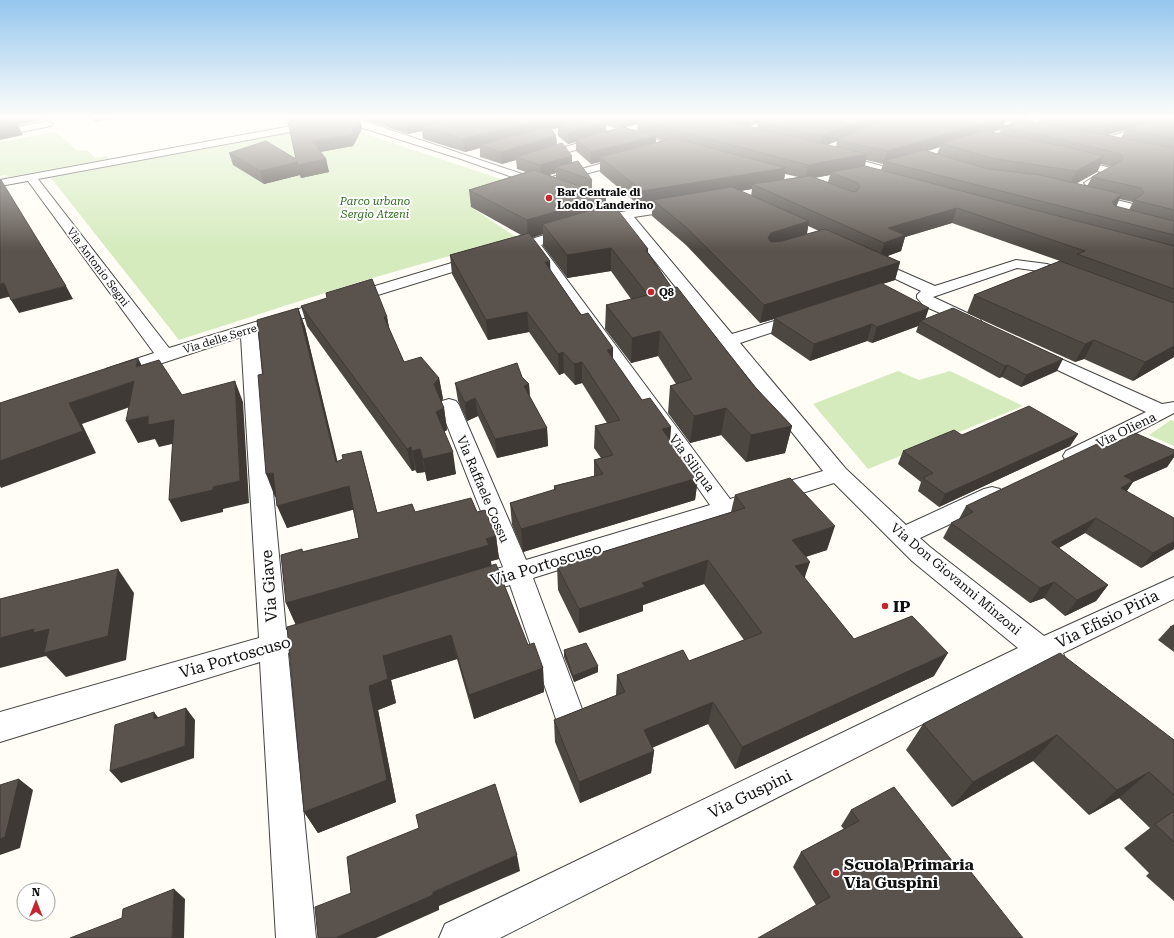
<svg xmlns="http://www.w3.org/2000/svg" width="1174" height="938" font-family="'Roboto Serif',serif">
<rect width="100%" height="100%" fill="#fffdf5"/>
<path fill="#d5ebbd" d="M336 124 530 189 471 207 516 237 362 281 179 340 51 178Z
M56 132 78 151 87 150 95 158 107 156 109 159 9 177 6 175 0 176V142Z
M898 371 919 380 950 371 1023 406 868 469 813 404Z
M1171 420 1174 421V446L1149 435Z"/>
<g fill="none" stroke-linecap="round" stroke-linejoin="round">
<g stroke="#444" stroke-width="2">
<path id="minor" d="M335 118H355L549 183 551 185 549 187H541L461 159 344 122 38 179 169 348 621 212 682 202 686 203 688 206 686 209 634 217 732 334 794 315 800 313 806 315 808 318 806 321 740 343 846 469 906 525 984 489 992 487 1000 489 1003 495 1000 501 920 538 930 547 1044 636 1174 577V599L1063 653 1065 658 1061 667 1051 671 1039 665 500 938H439L445 924 1018 648 912 561 834 483 533 578 582 709 578 719 567 723 556 719 510 585 474 596 465 593 461 586 465 579 503 567 439 405 442 401 449 399 456 401 459 405 526 560 710 505 530 248 258 332 286 630 316 621 326 625 330 633 326 641 288 653 316 938H276L260 662 0 742V712L259 638 241 337 120 377 113 379 106 377 104 373 106 369 154 353 28 181 0 186V180ZM622 220 823 471 730 499 541 245Z
M564 118H579L690 149 691 151 690 153H682Z
M970 118H988L1038 128 1043 131 1038 134 974 121Z
M1167 118H1174V122L1104 145H1096L1095 143 1096 141Z
M48 121 53 124 51 126 0 136V130Z
M604 136 607 137 609 139 607 141 537 161 532 158 533 156Z
M836 154 886 167 887 169 882 172 832 159 831 157 832 155Z
M629 156 634 159 633 161 556 182 550 179 552 177Z
M1070 157 1114 169 1115 171 1094 185H1086L1084 183 1101 172 1066 162 1065 160Z
M1088 193 1133 204 1135 207 1123 216 1174 229V237L1108 220 1106 217 1118 208 1084 200 1082 197Z
M869 257 935 286 1016 260 1047 264 1075 275 1077 278 1075 281 1070 282 1039 271 1017 268 933 297 980 319 982 323 980 327 974 328 924 306 917 298V295L921 291 864 264 862 261 864 258Z
M1034 347 1162 404 1174 402V413L1082 461 1074 463 1066 461 1063 456 1066 451 1146 412 1028 356 1025 352 1028 348Z"/>
</g>
<use href="#minor" fill="#fff" fill-rule="evenodd"/>
</g>
<path fill="#4d4742" fill-rule="evenodd" d="M90 118H119L96 122Z
M288 118H360L362 129 353 146 320 152 326 159 329 172 301 178 300 175 264 184 233 165 229 153 296 159Z
M360 118H573V120L581 118H1031L1027 120 1037 122 1039 118H1174V357L1133 381 1084 359 1075 362 967 313 974 295 1060 261 952 223 905 237 901 251 887 256 900 262 895 280 882 284 925 319 1057 371 1021 387 1002 377 999 378 916 332 918 326 872 343 867 341 810 361 771 334 774 319 760 323 686 245 652 216V205L641 207 600 172V162L591 164 576 151V142L568 144 558 136V128L552 129 556 136 557 145 572 163 592 180V191L648 249V253L672 288 754 386 792 426 785 453 746 462 721 435 690 443 668 413 670 386 676 384 658 356 631 363 605 329 606 305 631 299 611 271 567 278 543 246V234L532 238 550 270 642 400 671 427 670 440 698 478 695 500 523 552 512 525 510 503 554 490V486L594 476V460L601 458 594 448 595 426 607 423 582 383 575 385 564 373 559 375 529 332 488 340 452 274 450 255 521 235 471 207 469 190 526 172 517 169 516 160 502 164 480 157V148L465 152 423 139 422 131 408 134ZM1006 120 1017 122 1004 126ZM758 123 757 128 749 126ZM606 124 619 128 606 132ZM638 124 637 131 625 127ZM1001 129 999 133 992 132 996 131ZM1125 130 1121 138 1108 135 1114 133ZM656 138 665 141 656 143ZM837 141 836 147 827 145ZM940 147 937 154 927 151ZM866 160 883 164 881 170 865 166ZM1101 164 1111 167 1092 177 1087 186 1076 184 1097 172ZM556 173V178L549 175ZM785 174 798 177 784 180ZM830 175 828 182 815 178ZM752 189 751 196 740 191ZM1119 199 1133 202 1129 210 1116 207ZM808 226 819 231 807 234Z
M301 306 387 317 389 329 404 362 439 378 443 399 441 402 444 408 447 430 444 432 456 474 427 481 425 472 417 473 415 470 412 471 307 326Z
M298 308 305 327 337 462 361 451 377 513 477 512 496 536 499 559 491 561V566L528 645 543 668 544 692 474 719 457 659 391 680 396 703 378 710 396 802 318 833 304 812 296 625 286 603 302 549 303 552 359 538 353 509 287 528 276 496 275 497 263 374Z
M522 377 529 384 530 397 547 428 548 446 497 458 478 416 467 421 458 401 455 383Z
M1078 434 1070 446 939 507 918 491 921 482 898 464 903 451 962 435Z
M1107 447 1174 450V457L1167 467 1133 482 1127 491 1174 549 1141 568 1085 533 1059 548 1108 585 1096 601 1065 616 1044 598 1030 603 943 538 951 523 959 519 966 506Z
M735 495 827 550 806 557 805 579 854 639 934 676 735 769 708 724 652 748 654 751 651 773 580 803 555 742 554 720 616 695 617 675 689 661 744 640 704 584 643 605V611L579 633 558 590 557 566 731 512Z
M1174 625V652L1158 640 1170 627Z
M564 650 598 672 574 682 564 657Z
M923 724 1174 740V901L1146 876 1149 873 1124 848 1150 828 1119 798 1089 815 1033 761 952 807 906 750Z
M851 810 960 871 816 905 793 867 801 852 844 829 841 826Z"/>
<path fill="#3f3936" d="M0 118H55L9 126 18 125 23 135 0 140Z
M95 118H119L96 122Z
M288 118H326L290 125Z
M360 118 362 129 353 146 315 153 312 141Z
M422 118H472L421 127 422 131 408 134 406 122Z
M548 118H573V124H558V128L485 147 479 145 480 148 465 152 463 139Z
M621 118H656L638 120V124L621 128Z
M741 118H773L758 122V123L740 129Z
M866 118H892L837 140V141L819 148 822 136Z
M1002 118H1007L1003 128 1001 127V129L948 145 941 143 940 147 889 163 884 162 887 151Z
M1021 118H1031L1019 122Z
M1130 118H1161L1101 137 1107 125Z
M606 122V133L576 140V142L568 144V133Z
M556 136 557 148 516 157V160L502 164 501 152Z
M656 136 655 147 600 157V162L591 164V152Z
M867 154 864 169 830 172V175L805 179 808 165Z
M572 156V169L555 167 556 173 541 177 540 165Z
M1104 156 1097 172 1069 187 1076 171Z
M326 159 329 172 301 178 300 175 264 184 260 171 297 162Z
M786 168 783 184H752V189L658 204 653 200 652 205 641 207 642 191Z
M1122 194 1115 209 1112 202Z
M606 197V216L543 224V234L528 239 527 220Z
M957 208 952 223 905 237 901 251 880 259 888 228Z
M809 221 806 238 768 250V238L771 233Z
M611 248V271L567 278V255Z
M550 261 551 280 545 262Z
M900 262 895 280 776 318H774V319L760 323 764 305Z
M4 283 12 296 0 299V284Z
M66 286 73 299 19 313 11 300Z
M298 308 305 327 343 484 336 462Z
M929 308 924 323 920 321 918 326 872 343 877 327Z
M527 312 529 332 488 340 486 320Z
M384 317H387L391 337Z
M872 324 867 341 810 361 814 344Z
M660 331 658 356 631 363 632 338Z
M1094 340 1084 359 1075 362 1085 344Z
M1174 346V357L1133 381 1145 362Z
M613 348V369L607 350Z
M563 352 564 373 559 375 558 354Z
M138 358 148 378 136 367Z
M1063 359 1057 371 1021 387 1026 375Z
M582 362V383L575 385 574 364Z
M1008 365 1002 377 999 378 1005 366Z
M439 378 443 399 438 406 434 384Z
M134 381 144 402 82 424 96 453 1 488 0 486V461L69 403Z
M235 381 243 402 249 503 223 509V512L181 522 169 500 213 487Z
M529 384 530 401 524 386Z
M475 398 478 416 467 421 465 403Z
M444 408 447 430 440 434 436 412Z
M726 408 721 435 690 443 694 416Z
M148 416 174 420 185 441 159 447 155 439 138 443 126 421Z
M792 426 785 453 746 462 751 435Z
M671 427 669 449 662 429Z
M547 428 548 446 497 458 495 439Z
M1078 434 1070 446 939 507 945 494Z
M411 447 415 470 412 471 407 449Z
M420 449 425 472 417 473 412 451Z
M361 451 367 473 383 536 377 513Z
M453 452 456 474 427 481 423 459Z
M1174 454V457L1167 467 1133 482 1123 496 1111 503 1124 476Z
M273 473 282 495 275 497 266 474Z
M698 478 695 500 523 552 521 529Z
M349 486 356 509 287 528 277 506Z
M1096 518 1085 533 1041 558 1051 542Z
M835 526 827 550 785 563 792 540Z
M496 536 499 559 491 561 492 568 296 625 286 603Z
M1174 541V549L1141 568 1153 553Z
M708 560 704 584 643 605V611L579 633V609L642 583Z
M810 562 802 585 795 566Z
M118 569 134 593 126 660 66 677 46 656 0 668V638Z
M1054 582 1044 598 1030 603 1040 588Z
M1108 585 1096 601 1065 616 1077 600Z
M451 635 457 659 391 680 396 703 378 710 396 802 318 833 304 812 383 656Z
M948 653 934 676 735 769 742 747Z
M598 666V672L574 682 573 676Z
M543 668 544 692 474 719 469 695Z
M713 702 708 724 641 752 644 730Z
M186 708 195 720 194 758 121 783 110 771Z
M154 712 164 725 154 719Z
M1057 735 1033 761 952 807 973 782Z
M654 751 651 773 580 803 579 782Z
M1149 772 1119 798 1089 815 1117 790Z
M19 779 33 790 20 848 0 855V839Z
M517 855 520 871 439 906V910L376 938H335L433 892Z
M174 889 185 899 184 938H172Z"/>
<path fill="#5a524d" stroke="#3f3936" d="M310 118H360L351 135 312 141 326 159 298 165 297 162 260 171 229 153 266 141 296 159 288 122Z
M393 118H422L406 122Z
M455 118H548L463 139 421 127Z
M581 118H594L606 122 568 133 558 124Z
M644 118H713L867 154 808 165 638 120Z
M766 118H866L822 136 758 122Z
M888 118H1002L887 151 837 140Z
M1067 118H1130L1107 125Z
M1160 118H1174V139L1126 129Z
M1026 120 1174 148V210L1134 200 1144 193 1141 188 1092 177 1121 161 1123 157 1121 154 1068 141 1001 127Z
M15 123 18 125 0 128V126Z
M549 127 556 136 501 152 479 145Z
M622 127 656 136 591 152 576 140Z
M985 131 1067 147 1104 156 1076 171 990 158 941 143Z
M674 138 786 168 642 191 600 157Z
M562 143 572 156 540 165 516 157Z
M924 150 988 169 1040 175 1122 194 1112 202 1115 206 1174 221V235L883 161Z
M578 161 592 180 555 167Z
M865 166 1174 246V289L1077 254 1085 251 957 208 888 228 905 235 884 243 752 184 810 176 853 192 857 191 860 187 858 183 830 172Z
M534 170 604 195 606 197 527 220 469 190Z
M0 180H1L66 286 11 300 4 283 0 284Z
M732 187 809 221 771 233 768 238 771 242 782 241 825 229 900 262 764 305 687 228 653 200Z
M613 204 648 249 646 250 672 288 677 287 754 386 792 426 751 435 726 408 694 416 670 386 692 379 660 331 632 338 606 305 648 295 611 248 567 255 543 224Z
M529 233 550 261 545 262 581 315 588 313 613 348 607 350 642 400 650 398 671 427 662 429 698 478 521 529 510 503 556 489 554 486 603 474 594 460 613 455 595 426 620 420 582 362 574 364 563 352 558 354 527 312 486 320 450 255Z
M1060 261 1174 303V346L1145 362 1094 340 1085 344 974 295Z
M372 279 387 317H384L404 362 421 357 439 378 434 384 444 408 436 412 453 452 423 459 420 449 412 451 411 447 407 449 301 306 327 298 326 293Z
M881 283 929 308 877 327 872 324 814 344 774 318Z
M298 308 336 462 343 459 342 455 361 451 377 513 412 504 415 512 471 498 477 512 485 510 496 536 486 539 489 545 286 603 281 555 302 549V552L359 538 349 486 277 506 273 473 266 474 258 375 263 374 257 320Z
M953 308 1063 359 1026 375 1008 365 1005 366 920 321Z
M138 358 136 367 159 360 182 395 235 381 240 481 213 487V490L169 500 174 420 148 425V416L126 421 134 381 69 403 83 431 0 461V403Z
M517 363 522 377 529 384 524 386 547 428 495 439 475 398 465 403 455 383Z
M1029 406 1078 434 945 494 923 478 933 473 903 451 954 430 962 435Z
M1135 433 1174 450V454L1124 476 1133 481 1121 488 1174 518V541L1153 553 1096 518 1051 542 1108 585 1077 600 1054 582 1040 588 951 523 973 512 966 506 1099 443 1107 447Z
M790 478 835 526 792 540 810 562 795 566 854 639 912 616 948 653 742 747 713 702 644 730 654 751 579 782 554 720 625 692 617 675 683 650 689 661 762 633 708 560 642 583 645 587 579 609 557 566 745 508 735 495Z
M496 564 528 645 534 643 543 668 469 695 451 635 383 656 388 679 369 686 387 780 304 812 287 627Z
M118 569 108 636 44 653 49 629 33 633 34 629 0 638V599Z
M1174 625V630L1170 627Z
M586 643 598 666 573 676 564 650Z
M1060 653 1174 740V795L1149 772 1117 790 1057 735 973 782 923 724Z
M186 708 185 746 110 771 115 725 154 712V719Z
M19 779 5 837 0 839V785Z
M495 784 517 855 433 892V895L335 938H318L315 907 351 893 347 857 419 828 416 815Z
M894 787 960 871 967 867 1023 938H758L830 897 801 852 859 821 851 810Z
M1174 811V842L1155 824Z
M174 889 172 938H70L122 918 123 909Z"/>
<linearGradient id="sky" x2="0" y2="1"><stop stop-color="#95c6ee"/><stop offset="0.47" stop-color="#fffefa"/><stop offset="1" stop-color="#fffefa" stop-opacity="0"/></linearGradient>
<rect width="1174" height="250" fill="url(#sky)"/>
<g fill="#c4262e" stroke="#fff" stroke-width="1.5">
<circle cx="549" cy="198" r="4"/>
<circle cx="651" cy="292" r="4"/>
<circle cx="885" cy="606" r="4"/>
<circle cx="836" cy="873" r="4"/>
</g>
<g text-anchor="middle" dominant-baseline="central" stroke-width="4" stroke-linejoin="round" paint-order="stroke">
<g font-size="11" font-weight="bold" fill="#111" stroke="#fff" text-anchor="start">
<text x="557" y="192">Bar Centrale di<tspan x="557" dy="13">Loddo Landerino</tspan></text>
<text x="659" y="292">Q8</text>
</g>
<g font-size="11" font-style="italic" fill="#2f6b1f" stroke="#fff">
<text x="375" y="201">Parco urbano<tspan x="375" dy="13">Sergio Atzeni</tspan></text>
</g>
<g font-size="11" fill="#111" stroke="#fff">
<text transform="translate(98 267) rotate(53)">Via Antonio Segni</text>
<text transform="translate(220 339) rotate(-17)">Via delle Serre</text>
</g>
<g font-size="13" fill="#111" stroke="#fff">
<text transform="translate(1126 430) rotate(-26)">Via Oliena</text>
<text transform="translate(692 463) rotate(54)">Via Siliqua</text>
<text transform="translate(483 489) rotate(67)">Via Raffaele Cossu</text>
<text transform="translate(956 579) rotate(40)">Via Don Giovanni Minzoni</text>
</g>
<g font-size="16" fill="#111" stroke="#fff">
<text transform="translate(546 564) rotate(-17)">Via Portoscuso</text>
<text transform="translate(269 586) rotate(-94)">Via Giave</text>
<text transform="translate(1107 619) rotate(-26)">Via Efisio Piria</text>
<text transform="translate(235 657) rotate(-16)">Via Portoscuso</text>
<text transform="translate(750 794) rotate(-26)">Via Guspini</text>
</g>
<g font-size="16" font-weight="bold" fill="#111" stroke="#fff" text-anchor="start">
<text x="893" y="606">IP</text>
<text x="844" y="864">Scuola Primaria<tspan x="844" dy="18">Via Guspini</tspan></text>
</g>
</g>
<g transform="translate(36 902)"><circle r="19" fill="#ffffff" stroke="#a0a0a0"/>
<path d="M0-3L7 15L0 10L-7 15Z" fill="#c4262e"/>
<text y="-6" font-size="11" font-weight="bold" text-anchor="middle" fill="#111111">N</text>
</g>
</svg>
